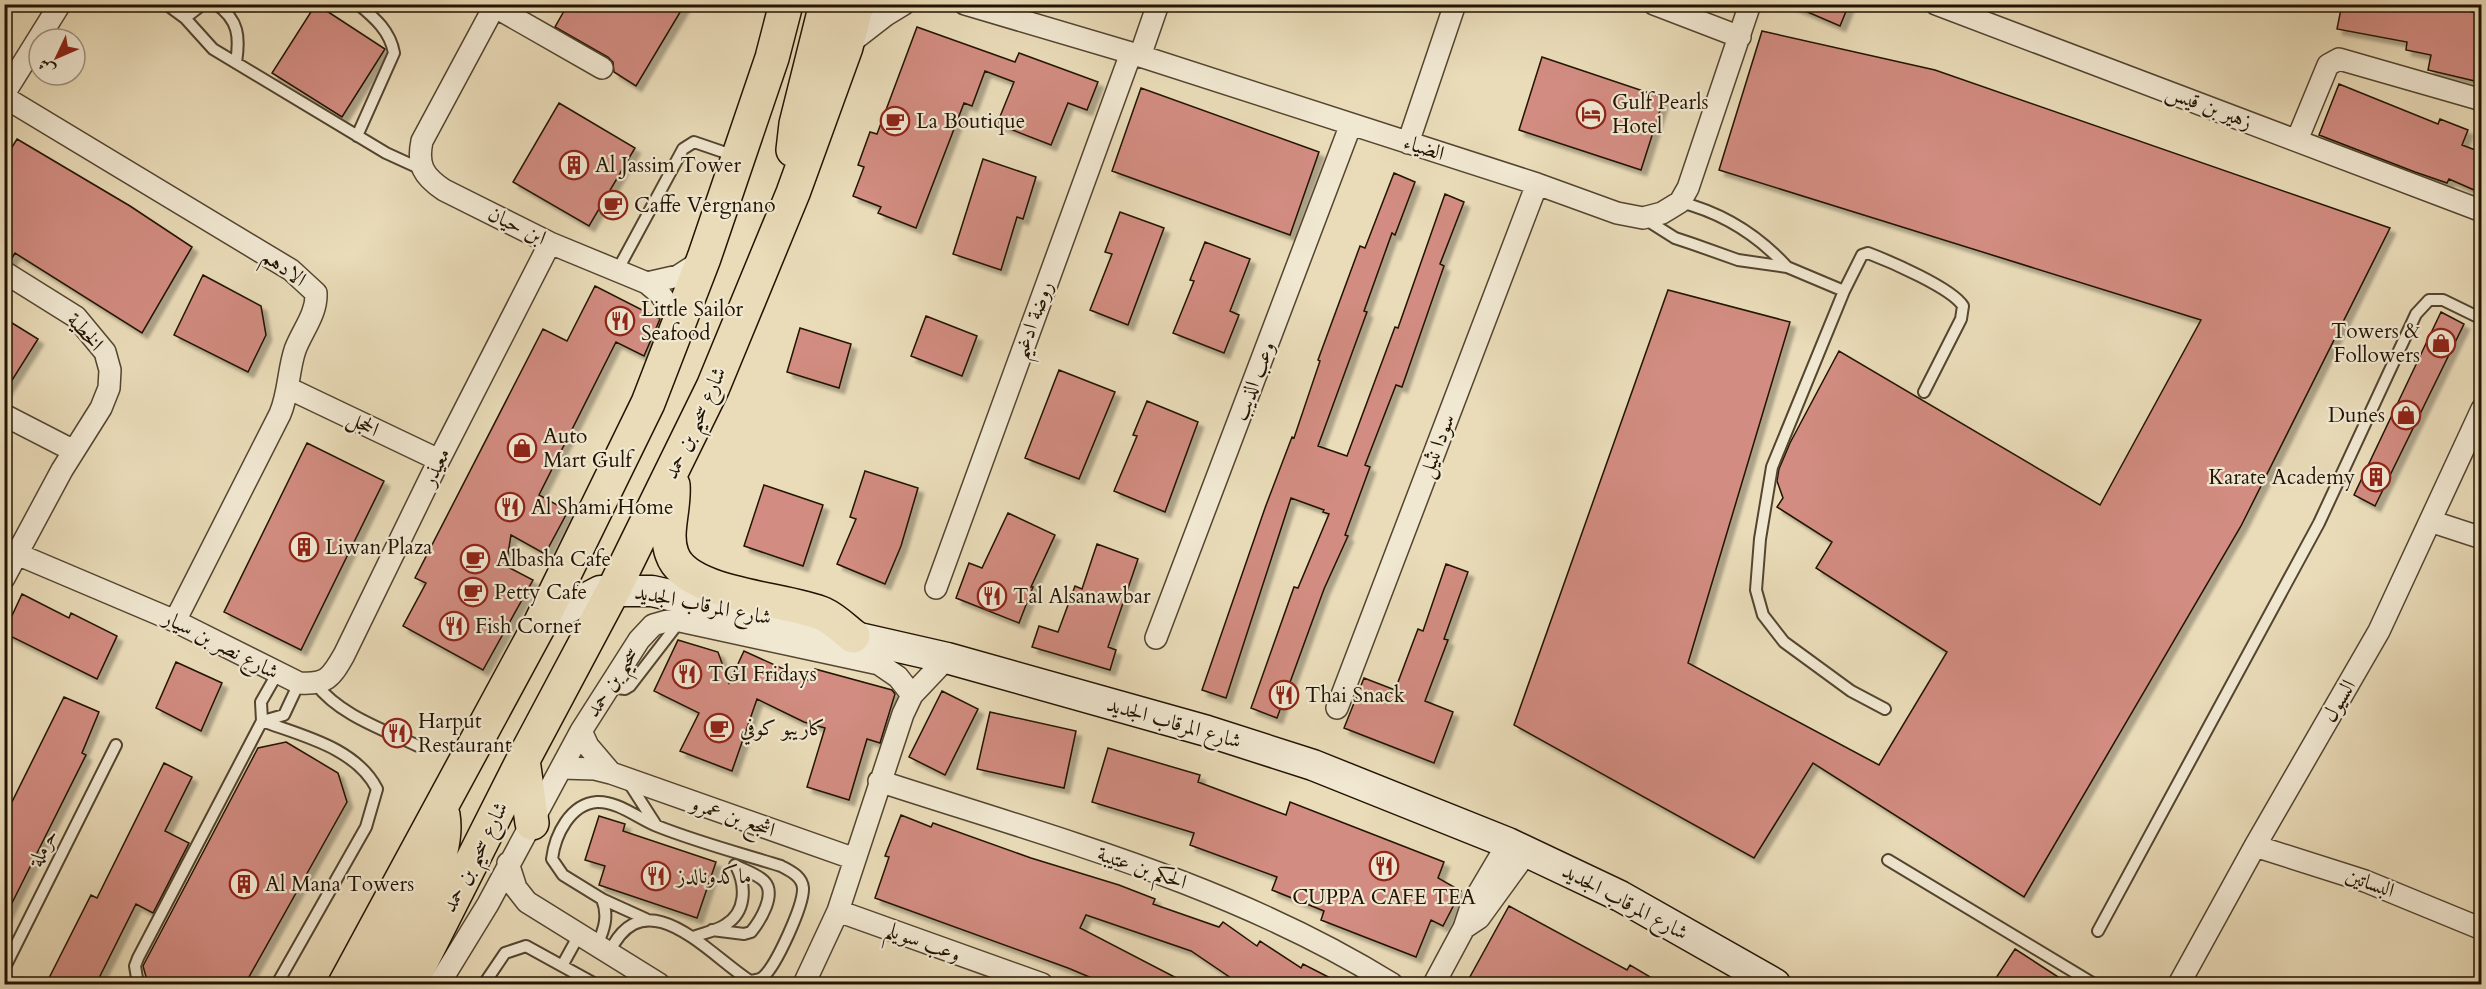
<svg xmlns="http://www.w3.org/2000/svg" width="2486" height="989" font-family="Cardo,Amiri,serif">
<defs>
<filter id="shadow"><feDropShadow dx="5.5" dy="5.5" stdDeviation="1.5" flood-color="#0004"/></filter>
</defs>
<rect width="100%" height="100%" fill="#eadcb9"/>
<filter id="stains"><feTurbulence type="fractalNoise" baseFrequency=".00333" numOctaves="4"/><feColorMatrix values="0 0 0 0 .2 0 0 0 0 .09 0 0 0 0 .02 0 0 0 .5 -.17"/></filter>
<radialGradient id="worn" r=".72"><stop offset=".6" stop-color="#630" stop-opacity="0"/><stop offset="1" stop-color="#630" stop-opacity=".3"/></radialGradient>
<path fill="#d28c81" stroke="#211302" stroke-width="1.5" filter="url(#shadow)" d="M316 4 385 49 342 117 272 73Z
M568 4H685L636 86 614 72 613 62 608 57 555 27Z
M1789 4H1849L1840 26Z
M2342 4H2440L2481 14 2479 82 2428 70 2431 55 2406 50 2407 42 2337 29Z
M917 27 1015 62 1019 53 1098 82 1087 110 1068 103 1051 145 997 124 1014 82 985 71 972 106 964 103 916 228 878 213 881 207 853 196 864 167 858 165 870 132 877 134Z
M1762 31 1935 70 2390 228 2241 526 2024 897 1813 763 1754 858 1514 725 1668 290 1790 322 1688 663 1879 765 1947 652 1816 568 1832 542 1777 507 1783 498 1777 481 1779 469 1790 443 1839 351 2100 505 2201 320 1719 170Z
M1542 57 1664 98 1641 170 1519 130Z
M2339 84 2438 124 2440 119 2468 130 2462 145 2481 152V193L2449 179 2447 183 2415 172 2319 135Z
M1141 88 1319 152 1290 235 1112 171Z
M559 103 635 148 589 226 513 182Z
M17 139 130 206 192 247 142 333 15 253 10 261 4 259V160Z
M983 159 1036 177 1023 219 1017 217 1001 270 953 254Z
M1394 173 1415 182 1395 235 1392 233 1364 311 1367 312 1318 446 1347 456 1395 327 1398 328 1445 194 1464 202 1440 264 1444 266 1402 387 1396 385 1365 465 1370 467 1345 535 1348 536 1324 589 1277 718 1251 708 1294 587 1298 588 1329 514 1323 512 1324 510 1291 498 1226 698 1202 690 1265 508 1292 437 1294 438 1320 361 1318 360 1360 246 1365 248Z
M1120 212 1164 228 1128 325 1090 310 1112 254 1105 252Z
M1205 242 1250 259 1230 311 1239 315 1224 353 1173 333 1194 281 1190 280Z
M203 275 261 306 266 335 248 372 174 335Z
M595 286 660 319 644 356 616 342 539 495 568 511 545 554 511 535 506 566 533 580 483 670 403 626 426 583 415 578 543 329 567 341Z
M2441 312 2464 324 2375 506 2354 495Z
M926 316 977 336 962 376 911 356Z
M4 318 38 339 4 393Z
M800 328 851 344 839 388 787 372Z
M1059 370 1115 392 1079 479 1025 458Z
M1147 401 1198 422 1165 512 1114 491 1137 436 1133 435Z
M307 443 384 481 301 650 224 612Z
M865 471 918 488 901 546 885 584 837 564 856 519 850 517Z
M764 485 823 505 803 566 744 546Z
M1008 513 1055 535 1031 587H1033L1019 623 956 598 969 563 982 568Z
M1097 544 1138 559 1108 647 1116 650 1110 670 1032 647 1039 626 1058 632 1075 586 1082 589Z
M1446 564 1468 572 1444 639 1448 640 1425 701 1453 712 1434 763 1344 728 1364 678 1395 690 1418 629 1423 631Z
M22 594 69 618 71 613 117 636 97 679 4 633Z
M678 640 718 652 729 683 744 651 812 682 815 669 892 690 895 694 880 743 867 739 849 800 807 787 825 728 804 722 757 699 732 771 680 751 699 713 654 691Z
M176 662 222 683 201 731 156 708Z
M942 691 978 709 945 775 909 757Z
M64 697 99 712 82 753 86 755 4 919V818Z
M990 712 1076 731 1064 788 977 769Z
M286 742 338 773 347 802 245 984H148L143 966 258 748Z
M1108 748 1200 775 1198 782 1286 815 1290 802 1444 862 1438 878 1461 891 1443 926 1431 920 1416 957 1321 920 1324 911 1272 890 1277 877 1190 845 1194 833 1092 802Z
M164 763 192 777 165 831 189 843 153 913 136 904 96 984H46L91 895 97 898Z
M901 815 931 827 933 823 1031 858 1119 885 1155 899 1153 904 1219 927 1223 922 1257 946 1260 941 1301 968 1303 964 1342 984H1240L1191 951 1086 915 1080 928 1188 984H1106L1068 968 875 898 889 857 885 856Z
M599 816 625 824 623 831 716 862 697 918 599 885 605 866 585 860Z
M1509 906 1627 970 1630 965 1662 984H1466Z
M2015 949 2069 984H1992Z"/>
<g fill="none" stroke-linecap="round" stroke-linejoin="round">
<g stroke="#534530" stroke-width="14">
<path id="lane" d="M166 4 185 18 213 49 386 153 421 169
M216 4C239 20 240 37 236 63
M185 18 203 4
M357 136 394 53C390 31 375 18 358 4
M1680 202C1723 213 1757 234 1787 267
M1645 219 1675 238 1693 244 1738 260 1787 267 1844 291
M617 271 683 149 694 142 735 156
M316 684C339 715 385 730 418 746
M609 687 625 689 630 686 680 621
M1885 709 1851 691 1784 642 1763 615 1756 590 1760 539 1772 467 1844 291 1862 255 1868 253C1889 261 1952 288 1963 306L1961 319 1924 392
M262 721C303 736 356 748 377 789L366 827 277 984
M263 721 284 715 299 683
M629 783 656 825
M1888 860 2094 984
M602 899 646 919
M712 930 744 934 751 932C760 921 777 894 764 881 757 874 743 870 735 865
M2098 931 2319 523 2416 314 2429 300H2443L2482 319
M693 937C703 933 716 931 725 925 747 912 746 885 736 866
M597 945C604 930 609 916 602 899L563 875 552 859C555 835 570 804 597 802 618 801 639 819 657 826 697 842 739 853 781 866 790 871 802 876 803 888 804 905 776 966 763 977 760 980 755 980 750 981 708 954 645 877 609 953
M563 964 579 935
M4 969 116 745
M138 984 135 966 138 958 262 721 261 702 277 674
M484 984 505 953 526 946 595 984
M2478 984 2482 976"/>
</g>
<g stroke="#534530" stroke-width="24">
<path id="street" d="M490 4 602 68
M965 4 1131 53 1537 184 1617 213 1643 218 1662 213 1680 202 1688 188 1750 4
M1654 4 1740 37
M1936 4 2482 211
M494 7 422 141C417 165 423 176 444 190L550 243 647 283 660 294 681 323
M846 46 886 15 904 4
M1140 56 1158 4
M4 94 60 4
M4 97 291 270 316 293C317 314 302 331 295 350 288 371 289 393 280 414L175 621
M2297 140 2328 65 2339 59 2482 100
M1408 143 1455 4
M4 272 76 317 105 352 110 370 109 388 101 408 62 470 4 578
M647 283 678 276 703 260
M288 388 439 460
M4 415 74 451
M2430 521 2482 538
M17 554 175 621 299 683C326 685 331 678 344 655L439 460 550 243
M936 588 1131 53
M1156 638 1351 124
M1337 708 1537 184
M581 731 588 746 611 773
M562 768 595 769 611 773 855 859
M879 781C1054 838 1235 886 1392 984
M2255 846 2365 881 2482 929
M508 863 516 888 527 902 659 984
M838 911 1042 984
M1464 928 1479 918 1527 852
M439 984 488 904 581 731 639 640 653 625 667 621H680L879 664 898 677 912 695
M804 984 838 911 903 714 912 695 947 658
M1434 984 1464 928 1472 904 1508 843
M2179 984 2255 846 2379 631 2482 409"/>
</g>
<g stroke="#211302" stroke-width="33">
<path id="secondary" d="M541 622 600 591H652L947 658 1207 731 1313 765 1508 843 1620 896 1775 984"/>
</g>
<g stroke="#211302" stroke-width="36">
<path id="highway" d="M793 150 796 124 826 4
M673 485C675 508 664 533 672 554 686 596 786 598 823 614 834 619 843 628 853 636
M523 760 532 823
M345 984 541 622 648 403 704 258 772 58 786 4
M375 984C399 939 452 866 443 815
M410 984 523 760 614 589 713 387 793 193 846 47 857 4"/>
</g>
<use href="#lane" stroke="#f1e8d2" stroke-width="10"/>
<use href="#street" stroke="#f1e8d2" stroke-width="21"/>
<use href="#secondary" stroke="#f1e8d2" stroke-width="30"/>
<use href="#highway" stroke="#eadcb9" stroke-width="33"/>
</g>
<defs>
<g id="hotel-ring" transform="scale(1.5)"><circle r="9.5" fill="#f1e8d2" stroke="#8f2418" stroke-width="1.5"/><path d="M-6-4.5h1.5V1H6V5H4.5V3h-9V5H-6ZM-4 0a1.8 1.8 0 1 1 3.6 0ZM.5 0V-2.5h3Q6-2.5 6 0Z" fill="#8f2418"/></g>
<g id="cafe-ring" transform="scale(1.5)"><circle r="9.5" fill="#f1e8d2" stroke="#8f2418" stroke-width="1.5"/><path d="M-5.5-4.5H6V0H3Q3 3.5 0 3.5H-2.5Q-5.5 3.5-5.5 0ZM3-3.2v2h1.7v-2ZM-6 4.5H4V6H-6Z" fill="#8f2418"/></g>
<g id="building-ring" transform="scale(1.5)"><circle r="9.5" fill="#f1e8d2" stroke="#8f2418" stroke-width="1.5"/><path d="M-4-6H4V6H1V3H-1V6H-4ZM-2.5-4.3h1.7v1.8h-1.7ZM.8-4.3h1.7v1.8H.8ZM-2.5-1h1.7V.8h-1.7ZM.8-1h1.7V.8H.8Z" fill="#8f2418"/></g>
<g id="restaurant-ring" transform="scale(1.5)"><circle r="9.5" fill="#f1e8d2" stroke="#8f2418" stroke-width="1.5"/><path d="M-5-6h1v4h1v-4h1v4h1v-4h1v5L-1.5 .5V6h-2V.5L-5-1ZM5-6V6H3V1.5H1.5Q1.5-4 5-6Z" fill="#8f2418"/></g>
<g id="shop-ring" transform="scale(1.5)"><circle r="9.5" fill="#f1e8d2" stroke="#8f2418" stroke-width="1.5"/><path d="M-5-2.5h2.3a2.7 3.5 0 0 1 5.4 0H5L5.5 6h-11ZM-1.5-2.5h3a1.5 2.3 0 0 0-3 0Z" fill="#8f2418"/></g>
</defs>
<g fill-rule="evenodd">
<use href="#hotel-ring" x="1591" y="114"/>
<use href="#cafe-ring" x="895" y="121"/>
<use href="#building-ring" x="574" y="165"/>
<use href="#cafe-ring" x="613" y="205"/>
<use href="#restaurant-ring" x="620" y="321"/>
<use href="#shop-ring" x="2441" y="343"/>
<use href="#shop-ring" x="2406" y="415"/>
<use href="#shop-ring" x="522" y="448"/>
<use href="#building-ring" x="2376" y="477"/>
<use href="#restaurant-ring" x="510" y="507"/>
<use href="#building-ring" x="304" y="547"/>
<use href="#cafe-ring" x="475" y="559"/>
<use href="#cafe-ring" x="473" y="592"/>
<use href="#restaurant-ring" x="992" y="596"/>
<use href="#restaurant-ring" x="454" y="626"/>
<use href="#restaurant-ring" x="687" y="674"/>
<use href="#restaurant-ring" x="1284" y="695"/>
<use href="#cafe-ring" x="719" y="728"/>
<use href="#restaurant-ring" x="397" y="733"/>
<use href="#restaurant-ring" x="1384" y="866"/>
<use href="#restaurant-ring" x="656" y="876"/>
<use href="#building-ring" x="244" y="884"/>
</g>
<g text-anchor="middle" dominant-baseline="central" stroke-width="4.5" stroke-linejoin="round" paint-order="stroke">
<g font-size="21" fill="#211302" stroke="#f1e8d2" text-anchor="start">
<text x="1612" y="102">Gulf Pearls<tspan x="1612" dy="24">Hotel</tspan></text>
<text x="916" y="121">La Boutique</text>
<text x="595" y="165">Al Jassim Tower</text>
<text x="634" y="205">Caffe Vergnano</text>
<text x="641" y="309">Little Sailor<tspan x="641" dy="24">Seafood</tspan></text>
<text x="2420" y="331" text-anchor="end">Towers &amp;<tspan x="2420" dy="24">Followers</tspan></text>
<text x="2385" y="415" text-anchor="end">Dunes</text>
<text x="543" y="436">Auto<tspan x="543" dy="24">Mart Gulf</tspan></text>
<text x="2355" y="477" text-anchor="end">Karate Academy</text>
<text x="531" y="507">Al Shami Home</text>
<text x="325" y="547">Liwan Plaza</text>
<text x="496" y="559">Albasha Cafe</text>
<text x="494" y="592">Petty Cafe</text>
<text x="1013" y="596">Tal Alsanawbar</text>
<text x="475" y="626">Fish Corner</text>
<text x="708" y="674">TGI Fridays</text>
<text x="1305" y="695">Thai Snack</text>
<text x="418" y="721">Harput<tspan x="418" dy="24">Restaurant</tspan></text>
<text x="740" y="728">كاريبو كوفي</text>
<text x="677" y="876">ماكدونالدز</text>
<text x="265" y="884">Al Mana Towers</text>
<text x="1384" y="897" text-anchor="middle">CUPPA CAFE TEA</text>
</g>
<g font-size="21" fill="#211302" stroke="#f1e8d2">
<text transform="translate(2209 107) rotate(21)">زهير بن قيس</text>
<text transform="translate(1424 148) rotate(18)">الضياء</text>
<text transform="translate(517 226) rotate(26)">ابن حيان</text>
<text transform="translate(284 268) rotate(35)">الادهم</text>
<text transform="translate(1033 320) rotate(-70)">روضة ادغيم</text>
<text transform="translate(85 332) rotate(48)">الخطية</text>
<text transform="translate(1254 381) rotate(-69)">وعب الذيب</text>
<text transform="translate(695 423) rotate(-65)">شارع سحيم بن حمد</text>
<text transform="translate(363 424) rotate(26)">الحجل</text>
<text transform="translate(1437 446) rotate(-69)">سودا نثيل</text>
<text transform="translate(436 467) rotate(-64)">معيذر</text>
<text transform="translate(703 605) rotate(11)">شارع المرقاب الجديد</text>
<text transform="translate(221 645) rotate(27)">شارع نصر بن سيار</text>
<text transform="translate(612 682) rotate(-57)">سحيم بن حمد</text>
<text transform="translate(2339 701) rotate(-60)">السيول</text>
<text transform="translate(1174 723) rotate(16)">شارع المرقاب الجديد</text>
<text transform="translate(733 817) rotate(19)">اشجع بن عمرو</text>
<text transform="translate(43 848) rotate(-63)">حرملة</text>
<text transform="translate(475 857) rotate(-63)">شارع سحيم بن حمد</text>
<text transform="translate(1142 868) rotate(19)">الحكم بن عتيبة</text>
<text transform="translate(2370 883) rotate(20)">البساتين</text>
<text transform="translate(1625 902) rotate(28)">شارع المرقاب الجديد</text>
<text transform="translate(923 942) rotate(20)">وعب سويلم</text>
</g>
</g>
<rect width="2486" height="989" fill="none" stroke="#eadcb9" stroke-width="24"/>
<rect x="6" y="6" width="2474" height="977" fill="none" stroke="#211302" stroke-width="3"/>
<rect x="12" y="12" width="2462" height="965" fill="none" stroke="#211302" stroke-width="1.5"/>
<g transform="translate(57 57) rotate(226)"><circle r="28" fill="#f1e8d2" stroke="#9e937f" stroke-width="1.5"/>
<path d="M0-4.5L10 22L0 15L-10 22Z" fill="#8f2418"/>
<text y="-9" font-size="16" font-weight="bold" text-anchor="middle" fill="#211302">ش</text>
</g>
<rect width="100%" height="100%" filter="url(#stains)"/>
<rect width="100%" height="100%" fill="url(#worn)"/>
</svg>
